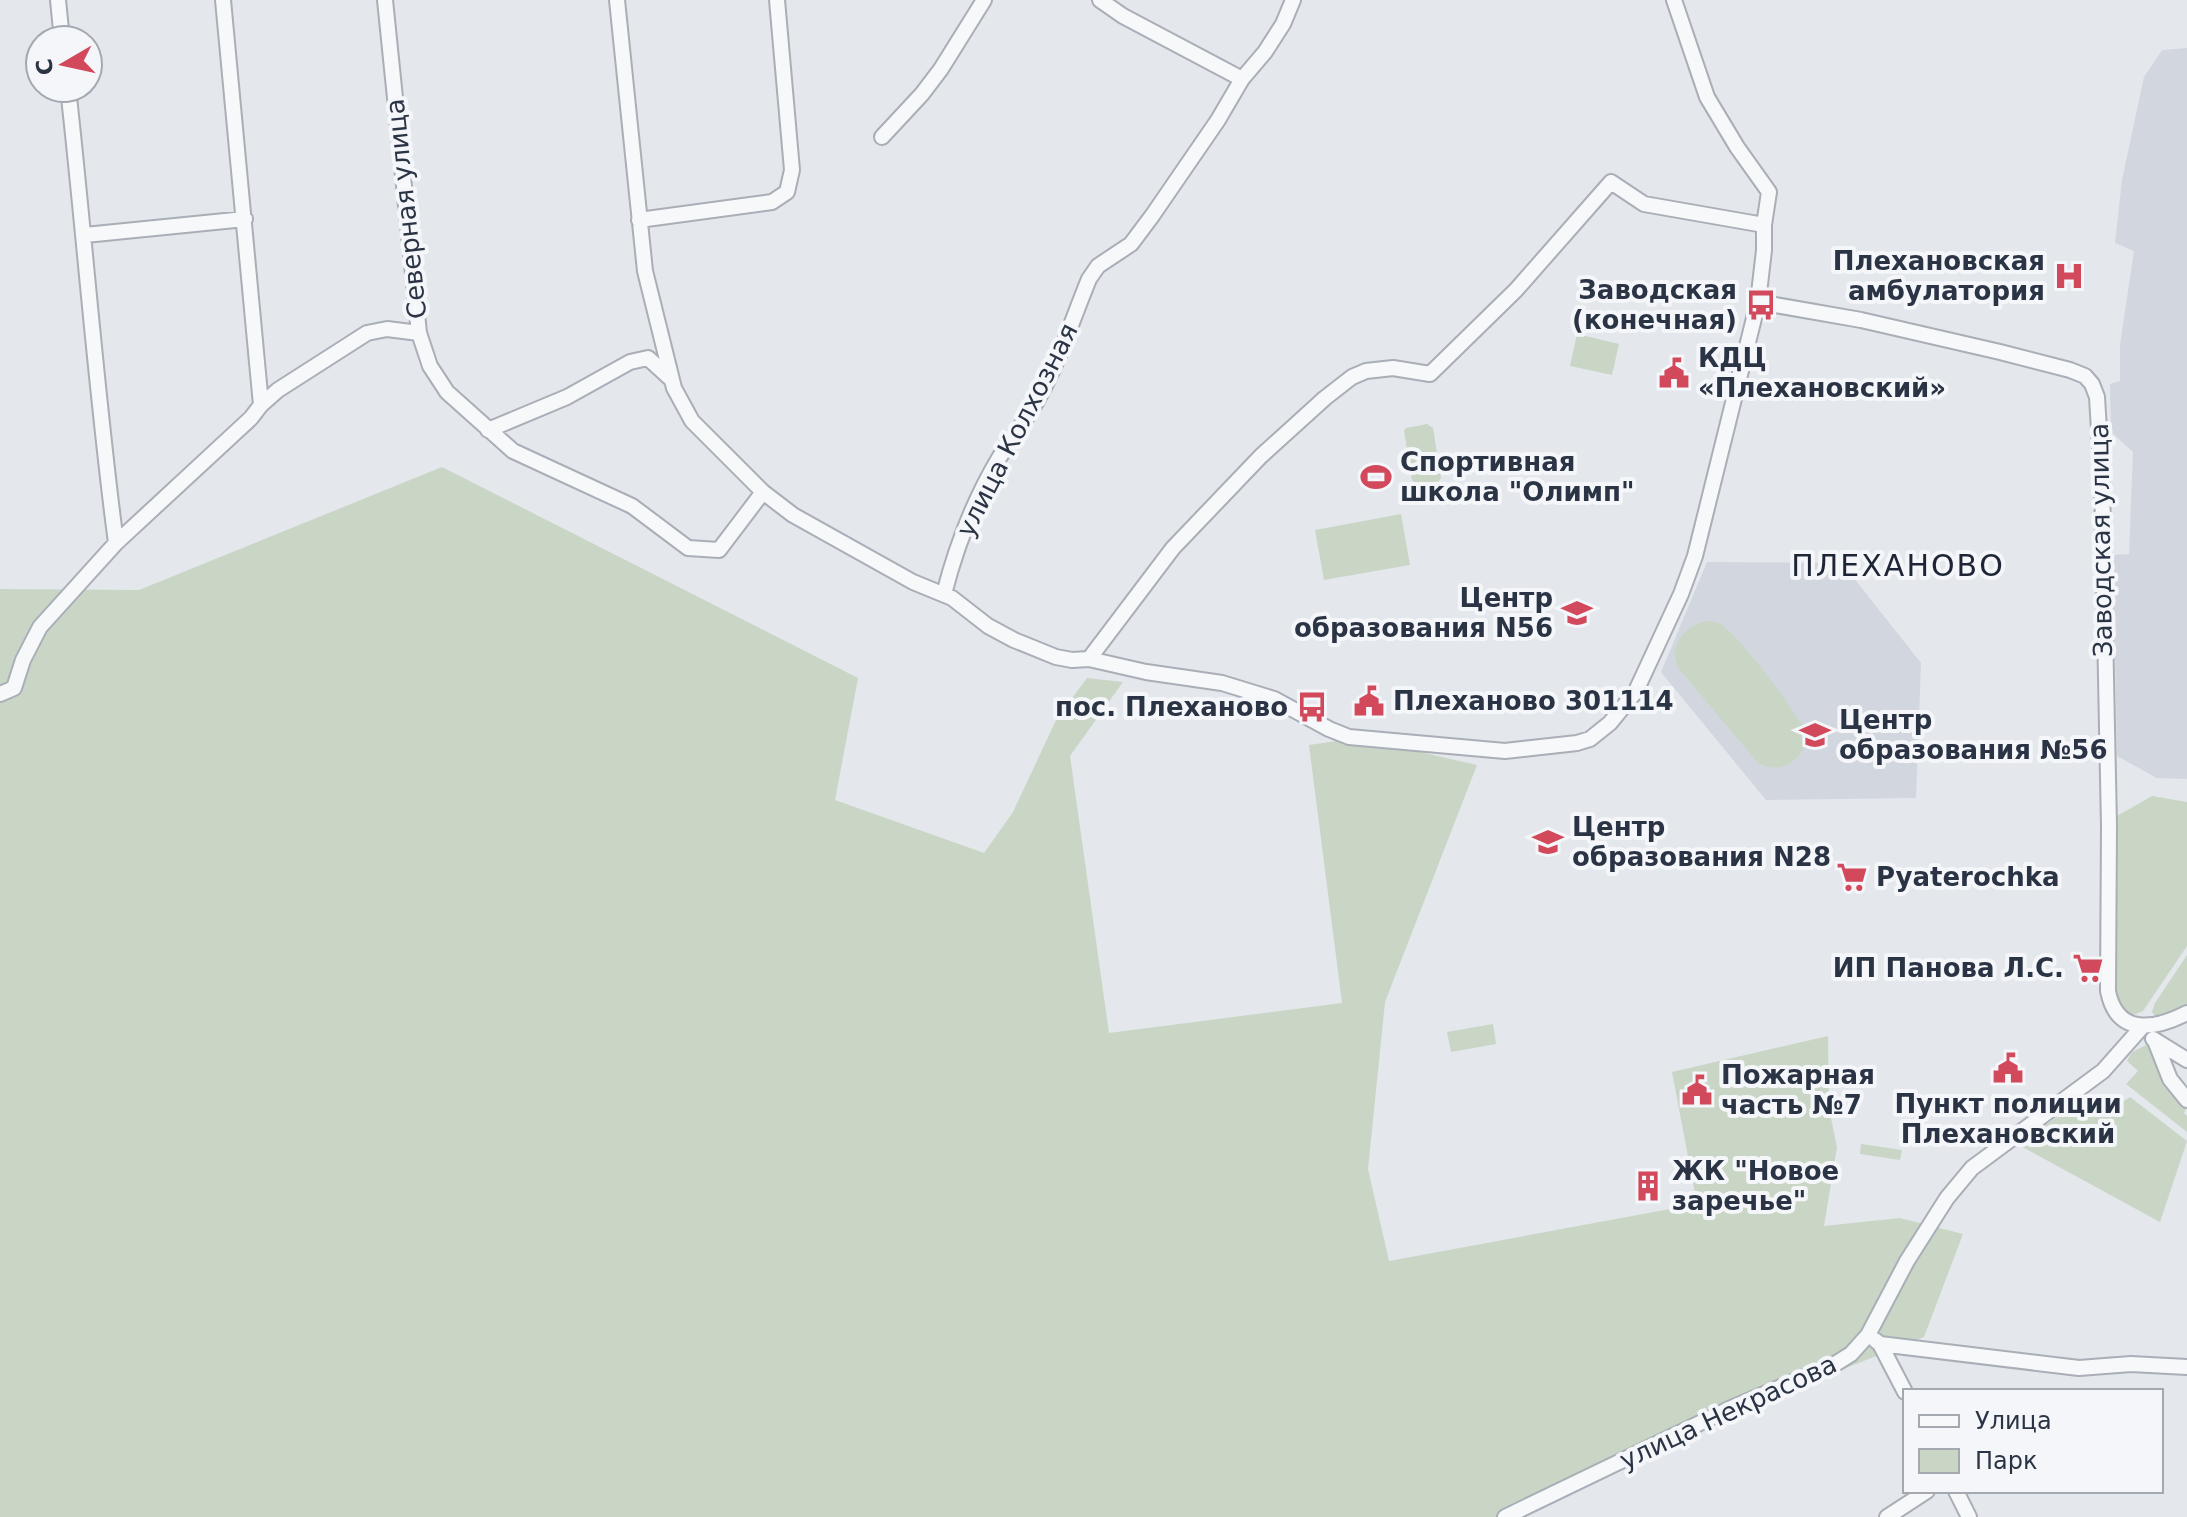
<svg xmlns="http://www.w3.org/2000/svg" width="2187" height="1517" font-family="'DejaVu Sans',sans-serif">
<rect width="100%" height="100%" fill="#e4e7ec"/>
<path fill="#d2d6de" d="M2187 48V779L2157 778 2117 756 2113 555 2129 554 2133 452 2111 432 2110 384 2120 381V345L2134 251 2115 243 2122 180 2144 77 2162 50Z
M1707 562 1842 563 1921 663 1916 798 1766 800 1661 672Z"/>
<path fill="#c9d6c5" d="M1577 334 1619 344 1612 375 1570 366Z
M1427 424 1433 428 1441 478 1439 481 1417 485 1412 480 1404 431 1406 428Z
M442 467 858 678 835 800 984 853 1013 812 1057 718 1087 678 1123 682 1070 756 1109 1033 1342 1003 1309 745 1358 738 1477 765 1385 1002 1368 1169 1389 1261 1697 1204 1672 1072 1828 1036 1829 1109 1837 1147 1824 1226 1900 1218 1963 1234 1924 1337 1660 1442 1512 1517H0V589L139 590Z
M1401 514 1410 565 1324 580 1315 530Z
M1706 621C1715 621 1721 623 1728 630 1742 641 1803 719 1806 735 1808 745 1801 755 1793 761 1782 770 1770 769 1758 763L1679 669C1667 646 1684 627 1706 621Z
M2152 796 2187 802V946L2143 1011 2133 1015 2119 1005 2114 989 2117 816Z
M2187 955V1004L2168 1016 2156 1017 2152 1012 2155 1003Z
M1493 1024 1496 1044 1451 1052 1447 1032Z
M2148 1044 2164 1079 2187 1107 2184 1113 2187 1116V1132L2126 1084 2138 1071 2127 1061 2132 1052Z
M2089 1096 2102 1115 2130 1097 2187 1141 2160 1222 2017 1144Z
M1861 1144 1902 1150 1900 1160 1860 1154Z"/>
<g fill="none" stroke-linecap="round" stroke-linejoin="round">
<g stroke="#a9aeb7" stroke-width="18">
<path id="minor" d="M58 0 62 40
M223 0 261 405
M385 0 419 333 430 366 447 392 513 451 632 506 688 548 719 550 763 492
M617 0 645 271 674 388 692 421 763 492 793 515 913 582 952 598 988 626 1014 640 1056 657 1072 660 1089 659 1146 672 1222 683 1274 699 1329 729 1349 737 1505 751 1577 743 1590 739 1610 723 1636 691 1681 594 1695 556 1758 302 1764 250V225L1769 192 1737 147 1707 97 1674 0
M1100 0 1123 16 1242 79
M68 88C85 240 96 392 116 543
M882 137 922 94 941 69 984 0
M639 220 772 202 787 192 792 170 777 0
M85 235 245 219
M1758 302 1861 320 2000 352 2070 370 2085 376 2092 384 2097 397 2102 480 2109 826 2108 991C2117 1037 2156 1029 2187 1013
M488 430 567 397 630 362 648 358 671 379
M944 594C956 547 974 500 999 458 1012 437 1028 418 1039 397 1060 359 1073 318 1089 279L1098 266 1131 244 1152 216 1218 120 1242 79 1265 52 1283 24 1293 0
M1089 659 1173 548 1261 456 1325 398 1352 377 1366 371 1393 368 1430 374 1516 290 1611 182 1644 204 1764 225
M0 694 14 688 23 660 40 627 116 543 251 418 261 405 278 390 367 333 387 329 419 333
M2153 1039 2187 1060
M2155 1041 2170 1079 2187 1100
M1875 1340 1880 1344 1905 1392
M1880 1344 2079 1368 2131 1364 2187 1367
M1956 1491 1969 1517
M1505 1517 1729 1409 1835 1364 1851 1354 1868 1335 1907 1261 1947 1198 1972 1168 2103 1071 2142 1027
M1887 1517 1927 1491"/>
</g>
<use href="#minor" stroke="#f7f8fa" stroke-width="14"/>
</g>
<defs>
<g id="hospital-bare" transform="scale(2.4)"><path d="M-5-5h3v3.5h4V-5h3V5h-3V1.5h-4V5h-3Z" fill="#d1495b" stroke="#f4f6f9" stroke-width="2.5" paint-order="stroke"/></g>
<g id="bus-bare" transform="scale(2.4)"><path d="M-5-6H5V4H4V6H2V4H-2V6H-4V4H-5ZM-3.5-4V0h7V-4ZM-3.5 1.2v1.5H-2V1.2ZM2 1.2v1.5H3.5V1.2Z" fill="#d1495b" stroke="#f4f6f9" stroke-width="2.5" paint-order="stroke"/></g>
<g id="civic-bare" transform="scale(2.4)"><path d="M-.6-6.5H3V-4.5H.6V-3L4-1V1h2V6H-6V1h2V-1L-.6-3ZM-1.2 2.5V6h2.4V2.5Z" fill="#d1495b" stroke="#f4f6f9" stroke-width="2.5" paint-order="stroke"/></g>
<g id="stadium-bare" transform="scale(2.4)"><path d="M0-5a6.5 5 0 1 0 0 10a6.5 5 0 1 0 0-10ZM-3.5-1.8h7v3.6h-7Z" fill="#d1495b" stroke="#f4f6f9" stroke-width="2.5" paint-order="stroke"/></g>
<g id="school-bare" transform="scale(2.4)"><path d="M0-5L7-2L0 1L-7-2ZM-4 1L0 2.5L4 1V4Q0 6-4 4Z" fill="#d1495b" stroke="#f4f6f9" stroke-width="2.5" paint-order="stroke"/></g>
<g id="supermarket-bare" transform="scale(2.4)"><path d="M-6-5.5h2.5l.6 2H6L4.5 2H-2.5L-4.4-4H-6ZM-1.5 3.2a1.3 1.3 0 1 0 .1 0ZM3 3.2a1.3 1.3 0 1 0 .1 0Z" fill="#d1495b" stroke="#f4f6f9" stroke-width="2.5" paint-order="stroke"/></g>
<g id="building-bare" transform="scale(2.4)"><path d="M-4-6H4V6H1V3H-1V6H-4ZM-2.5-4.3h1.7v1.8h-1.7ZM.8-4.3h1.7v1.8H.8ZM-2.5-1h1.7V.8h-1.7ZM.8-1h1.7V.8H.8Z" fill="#d1495b" stroke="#f4f6f9" stroke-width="2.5" paint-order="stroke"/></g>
</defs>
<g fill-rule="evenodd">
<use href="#hospital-bare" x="2069" y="276"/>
<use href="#bus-bare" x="1761" y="305"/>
<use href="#civic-bare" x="1674" y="373"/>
<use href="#stadium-bare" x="1376" y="477"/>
<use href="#school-bare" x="1577" y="613"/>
<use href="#civic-bare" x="1369" y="701"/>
<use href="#bus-bare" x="1312" y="707"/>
<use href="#school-bare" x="1815" y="735"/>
<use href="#school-bare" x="1548" y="842"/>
<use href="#supermarket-bare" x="1852" y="877"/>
<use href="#supermarket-bare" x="2088" y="968"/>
<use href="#civic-bare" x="2008" y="1068"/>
<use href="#civic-bare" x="1697" y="1090"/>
<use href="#building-bare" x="1648" y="1186"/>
</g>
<g text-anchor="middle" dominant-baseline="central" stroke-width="8" stroke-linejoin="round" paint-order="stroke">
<g font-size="26" fill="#2b3445" stroke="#f4f6f9">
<text transform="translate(406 209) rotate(-96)">Северная улица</text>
<text transform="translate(1017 430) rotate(-63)">улица Колхозная</text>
<text transform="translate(2101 540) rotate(-91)">Заводская улица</text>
<text transform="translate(1728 1412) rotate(-25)">улица Некрасова</text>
</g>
<g font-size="26" font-weight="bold" fill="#2b3445" stroke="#f4f6f9" text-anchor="start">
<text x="2045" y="261" text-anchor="end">Плехановская<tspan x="2045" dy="30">амбулатория</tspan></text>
<text x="1737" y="290" text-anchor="end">Заводская<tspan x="1737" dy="30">(конечная)</tspan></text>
<text x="1698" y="358">КДЦ<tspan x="1698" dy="30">«Плехановский»</tspan></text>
<text x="1400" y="462">Спортивная<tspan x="1400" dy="30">школа "Олимп"</tspan></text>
<text x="1553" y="598" text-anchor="end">Центр<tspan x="1553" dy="30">образования N56</tspan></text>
<text x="1393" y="701">Плеханово 301114</text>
<text x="1288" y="707" text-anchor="end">пос. Плеханово</text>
<text x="1839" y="720">Центр<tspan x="1839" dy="30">образования №56</tspan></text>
<text x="1572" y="827">Центр<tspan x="1572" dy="30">образования N28</tspan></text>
<text x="1876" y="877">Pyaterochka</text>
<text x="2064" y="968" text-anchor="end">ИП Панова Л.С.</text>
<text x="1721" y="1075">Пожарная<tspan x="1721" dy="30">часть №7</tspan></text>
<text x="2008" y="1104" text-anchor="middle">Пункт полиции<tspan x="2008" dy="30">Плехановский</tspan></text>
<text x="1672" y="1171">ЖК "Новое<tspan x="1672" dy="30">заречье"</tspan></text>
</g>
<g font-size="30" letter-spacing="2" fill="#1d2536" stroke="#f4f6f9">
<text x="1898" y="565">ПЛЕХАНОВО</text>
</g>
</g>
<rect x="1903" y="1389" width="260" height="104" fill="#f4f6f9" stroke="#a4a8b1" stroke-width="2"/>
<rect x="1919" y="1415" width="40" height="12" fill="#f7f8fa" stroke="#a4a8b1" stroke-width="2"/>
<text x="1975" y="1429" font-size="24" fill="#2b3445">Улица</text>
<rect x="1919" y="1449" width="40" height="24" fill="#c9d6c5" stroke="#a4a8b1" stroke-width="2"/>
<text x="1975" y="1469" font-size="24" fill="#2b3445">Парк</text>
<g transform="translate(64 64) rotate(261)"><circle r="38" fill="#f4f6f9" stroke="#a4a8b1" stroke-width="2"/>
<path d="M0-6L14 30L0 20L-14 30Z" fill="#d1495b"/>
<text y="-12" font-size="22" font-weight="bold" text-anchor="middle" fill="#2b3445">С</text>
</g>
</svg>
